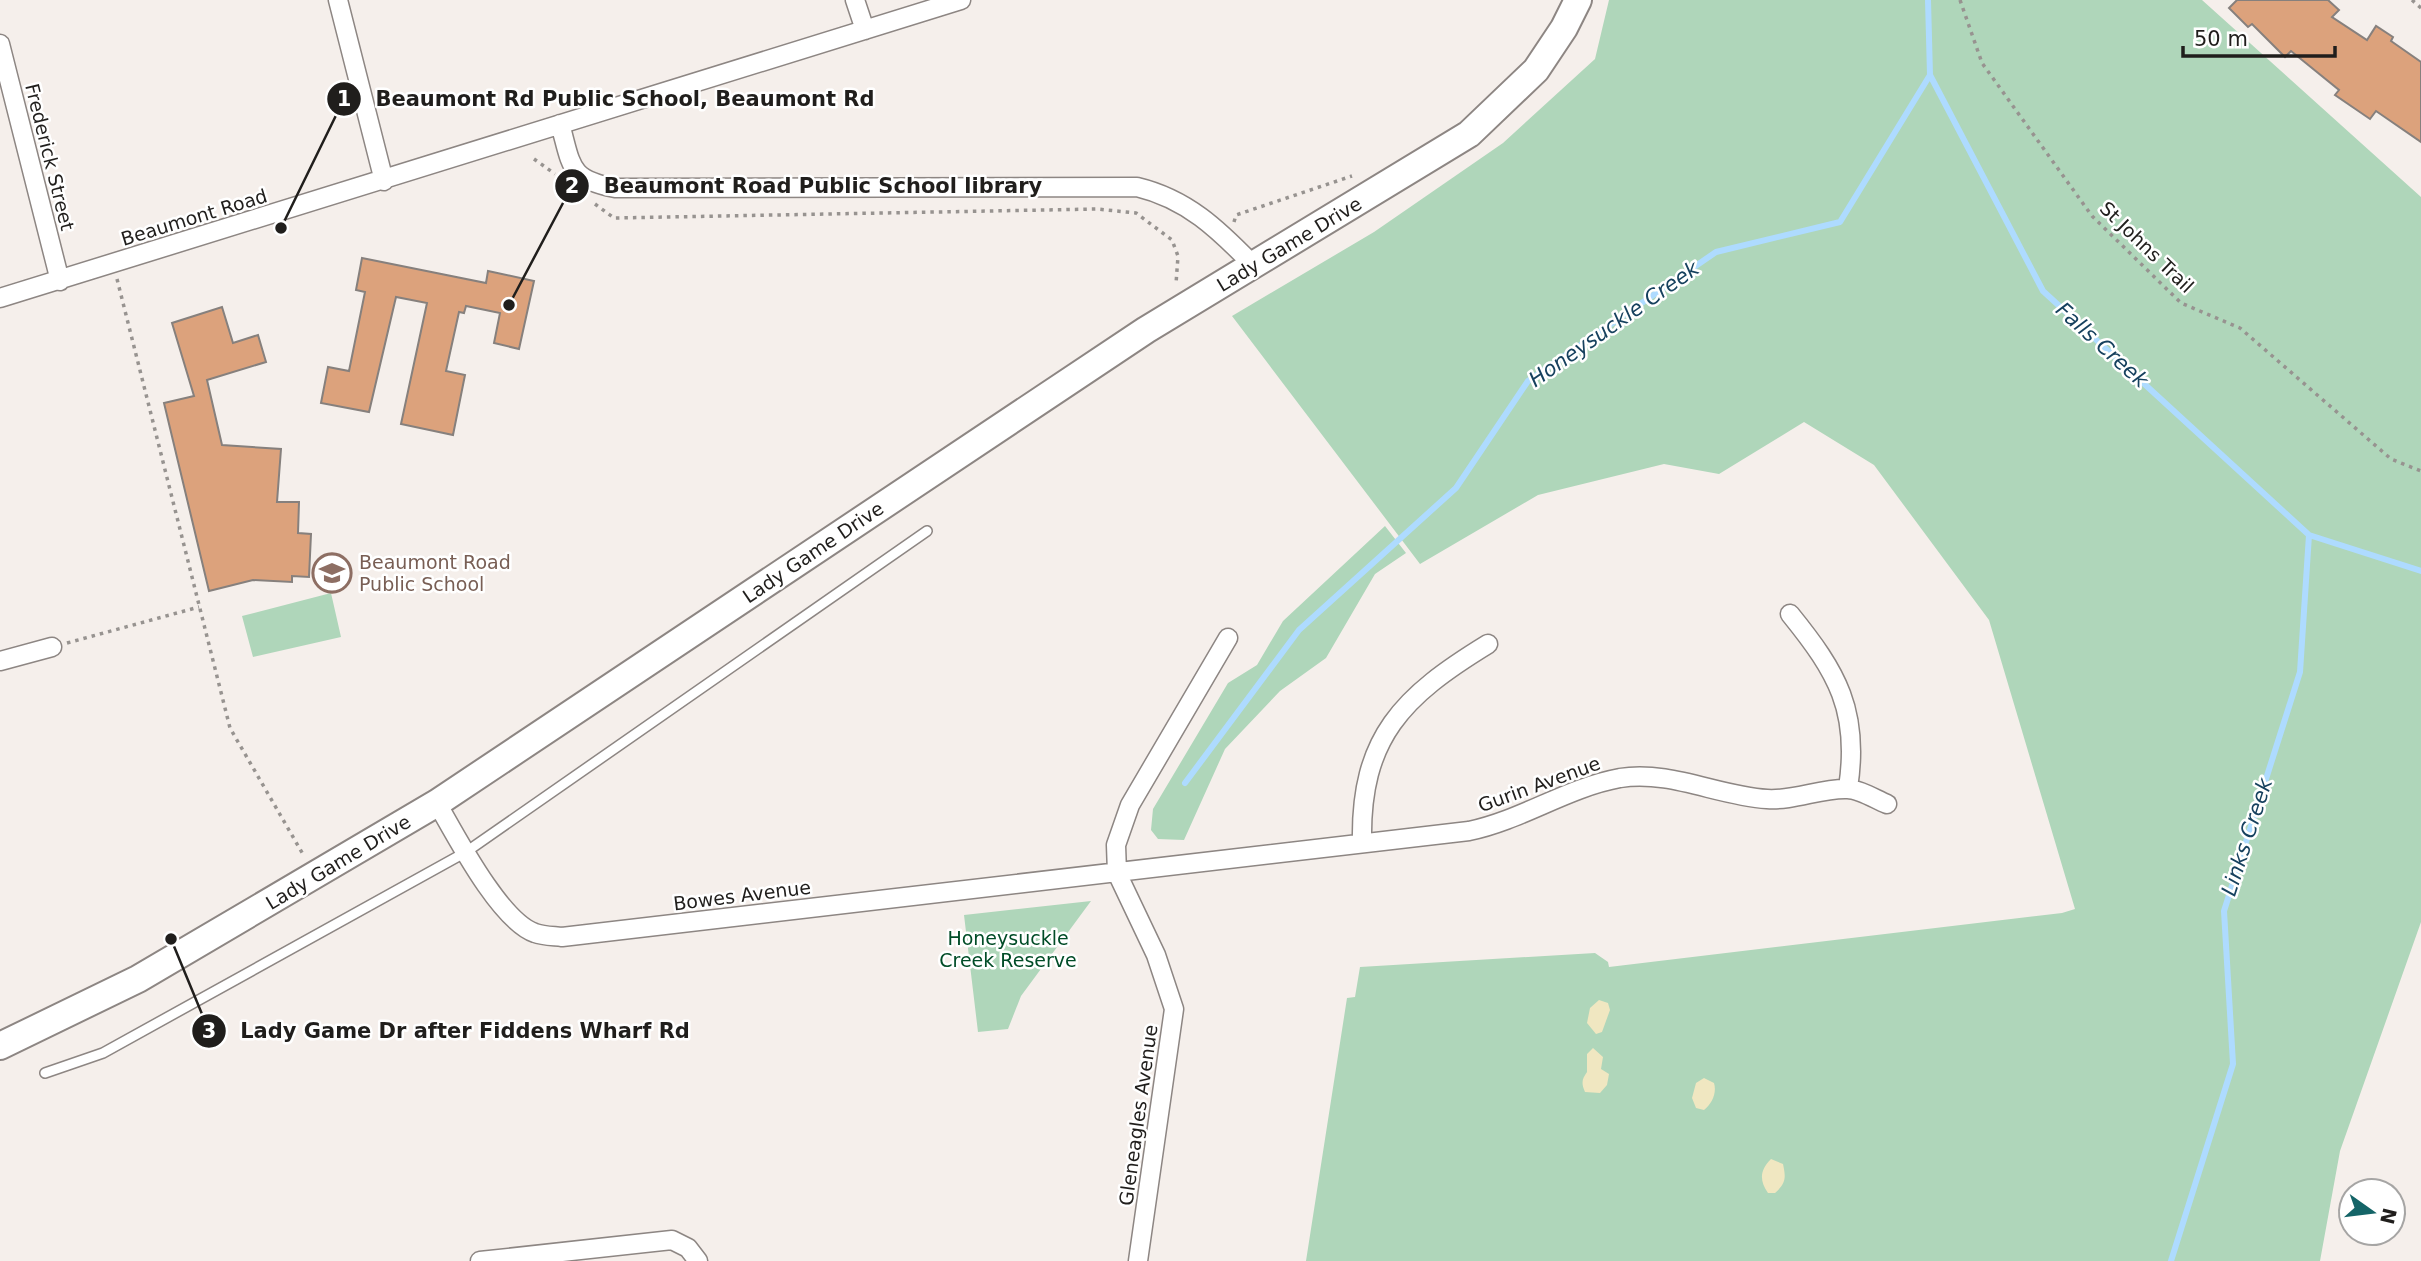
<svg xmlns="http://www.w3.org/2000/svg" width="2421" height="1261" font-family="'DejaVu Sans',sans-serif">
<rect width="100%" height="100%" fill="#f5efeb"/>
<path fill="#afd6ba" d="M1609 0H2202L2421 197V922L2340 1151 2320 1261H1306L1347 998 1355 997 1360 967 1595 953 1608 962 1609 967 2062 913 2075 909 1989 620 1874 465 1804 422 1719 474 1664 464 1538 495 1420 564 1232 316 1374 232 1503 143 1595 59Z
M1385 526 1406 553 1375 574 1326 658 1280 691 1225 749 1184 840 1158 839 1151 830 1153 809 1228 683 1257 665 1283 621Z
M331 593 341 637 253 657 242 616Z
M1091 901 1021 996 1008 1029 978 1032 964 915Z"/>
<path fill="#f0e7c1" d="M1599 1000 1608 1003 1610 1010 1602 1032 1596 1034 1587 1023 1590 1008Z
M1593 1048 1603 1057 1601 1069 1609 1074 1607 1085 1600 1093 1585 1092C1581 1083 1582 1079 1587 1072V1054Z
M1704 1078 1714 1083C1717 1093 1712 1104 1704 1110L1696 1108 1692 1098 1696 1083Z
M1771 1159 1783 1164C1786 1178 1786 1183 1775 1193H1768C1759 1180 1760 1170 1771 1159Z"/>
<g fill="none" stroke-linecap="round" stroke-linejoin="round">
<path stroke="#aedbff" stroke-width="6" d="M1928 0 1930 75 2043 291 2309 535 2421 571
M1185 783 1299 630 1456 488 1528 381 1716 252 1840 222 1930 75
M2171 1261 2233 1064 2224 911 2300 672 2309 535"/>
</g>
<path fill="#dca27c" stroke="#86807d" stroke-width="2" d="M2237 0H2328L2339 10 2332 17 2367 40 2376 26 2393 37 2391 41 2421 62V142L2376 111 2370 119 2335 95 2339 90 2291 51 2285 57 2252 24 2248 27 2229 8Z
M362 258 486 283 488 271 534 281 519 349 494 343 500 313 466 306 464 313 459 312 446 371 465 375 453 435 401 424 427 303 396 297 369 412 321 403 328 367 349 371 365 292 356 290Z
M222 307 233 343 258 335 266 362 207 380 222 445 281 449 277 502H299L298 533 311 534 309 577 292 576V582L253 580 209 591 164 403 194 396 172 323Z"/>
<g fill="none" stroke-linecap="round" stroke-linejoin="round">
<g stroke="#8d8683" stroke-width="12">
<path id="service" d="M45 1073 103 1053 466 852 927 531"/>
</g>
<g stroke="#8d8683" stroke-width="21">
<path id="minor" d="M338 0 384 181
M855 0 865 30
M0 44 60 281
M560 124C572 166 568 179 615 188L1137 187C1187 199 1218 229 1253 265
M0 298 961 0
M1790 614C1837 672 1860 711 1848 788
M0 661 52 647
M437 803C456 836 500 921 535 933 543 936 554 936 562 937L1469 831C1522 820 1566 788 1620 778 1670 770 1718 796 1767 799 1794 801 1821 788 1847 789 1859 789 1875 799 1887 804
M1362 842C1360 737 1403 696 1488 644
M480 1261 672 1240 688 1248 698 1261
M1138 1261 1174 1009 1156 955 1117 873 1116 845 1130 805 1228 638"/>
</g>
<g stroke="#8d8683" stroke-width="30">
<path id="secondary" d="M0 1046 138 979 437 803 1146 330 1469 134 1536 70 1564 28 1578 0"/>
</g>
<path stroke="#979390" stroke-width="3.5" stroke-dasharray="3.5 5" stroke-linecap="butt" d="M1960 0 1982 63 2092 216 2181 303 2240 328 2391 459 2421 471
M2412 0 2421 8
M534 159 555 174
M595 204 614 218 1097 209 1136 213 1172 240 1178 256 1176 284
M1234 222 1236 215 1352 176
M117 279 230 728 304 856
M67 643 199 607"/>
<use href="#service" stroke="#fff" stroke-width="9"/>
<use href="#minor" stroke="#fff" stroke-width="18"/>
<use href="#secondary" stroke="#fff" stroke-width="26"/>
</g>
<defs>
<g id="school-ring" transform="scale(2.0125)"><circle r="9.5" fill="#fff" stroke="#8d6e63" stroke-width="1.5"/><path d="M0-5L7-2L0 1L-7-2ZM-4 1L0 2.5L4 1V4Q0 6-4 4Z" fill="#8d6e63"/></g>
</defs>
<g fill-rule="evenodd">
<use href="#school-ring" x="332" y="573"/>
</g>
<g text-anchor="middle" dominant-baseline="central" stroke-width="5" stroke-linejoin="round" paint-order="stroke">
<g font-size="19" fill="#201e1c" stroke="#fff">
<text transform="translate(50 157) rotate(76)">Frederick Street</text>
<text transform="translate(194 217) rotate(-17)">Beaumont Road</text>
<text transform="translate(1289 244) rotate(-31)">Lady Game Drive</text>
<text transform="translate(2147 247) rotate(44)">St Johns Trail</text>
<text transform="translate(813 552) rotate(-34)">Lady Game Drive</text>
<text transform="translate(1539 784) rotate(-20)">Gurin Avenue</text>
<text transform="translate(338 862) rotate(-31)">Lady Game Drive</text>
<text transform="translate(742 895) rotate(-7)">Bowes Avenue</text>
<text transform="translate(1138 1115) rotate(-82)">Gleneagles Avenue</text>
</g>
<g font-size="19" fill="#785e54" stroke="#fff" text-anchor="start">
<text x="359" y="562">Beaumont Road<tspan x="359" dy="22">Public School</tspan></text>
</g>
<g font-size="19" fill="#004c27" stroke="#fff">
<text x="1008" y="938">Honeysuckle<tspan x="1008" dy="22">Creek Reserve</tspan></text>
</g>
<g font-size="21" font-style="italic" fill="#16415e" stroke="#fff">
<text transform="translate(1614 324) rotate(-35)">Honeysuckle Creek</text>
<text transform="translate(2102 345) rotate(42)">Falls Creek</text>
<text transform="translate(2247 837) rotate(-72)">Links Creek</text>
</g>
</g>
<path fill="none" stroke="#201e1c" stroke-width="2.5" d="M281 228L344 99M509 305L572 186M171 939L209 1031"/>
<g fill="#201e1c" stroke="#fff" stroke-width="2.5">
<circle cx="281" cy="228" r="7"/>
<circle cx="509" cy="305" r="7"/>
<circle cx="171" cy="939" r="7"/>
<circle cx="344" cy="99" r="18"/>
<circle cx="572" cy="186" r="18"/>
<circle cx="209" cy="1031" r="18"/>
</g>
<g font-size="21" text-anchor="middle" font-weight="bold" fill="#fff">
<text x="344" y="106">1</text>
<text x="572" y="193">2</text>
<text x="209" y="1038">3</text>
</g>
<g font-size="21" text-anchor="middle" font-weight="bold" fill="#201e1c" stroke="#fff" stroke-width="5" stroke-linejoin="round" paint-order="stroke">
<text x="625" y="106">Beaumont Rd Public School, Beaumont Rd</text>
<text x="823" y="193">Beaumont Road Public School library</text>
<text x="465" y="1038">Lady Game Dr after Fiddens Wharf Rd</text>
</g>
<g transform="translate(2372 1212) rotate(104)"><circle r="33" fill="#ffffff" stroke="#a6a5a4" stroke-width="2"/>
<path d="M0-5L12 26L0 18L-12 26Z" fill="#146467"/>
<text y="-10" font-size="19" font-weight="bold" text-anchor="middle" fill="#201e1c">N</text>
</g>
<path d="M2183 46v10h152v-10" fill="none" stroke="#201e1c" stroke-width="3.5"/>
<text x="2194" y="46" font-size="21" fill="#201e1c" stroke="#ffffff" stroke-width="5" paint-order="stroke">50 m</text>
</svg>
